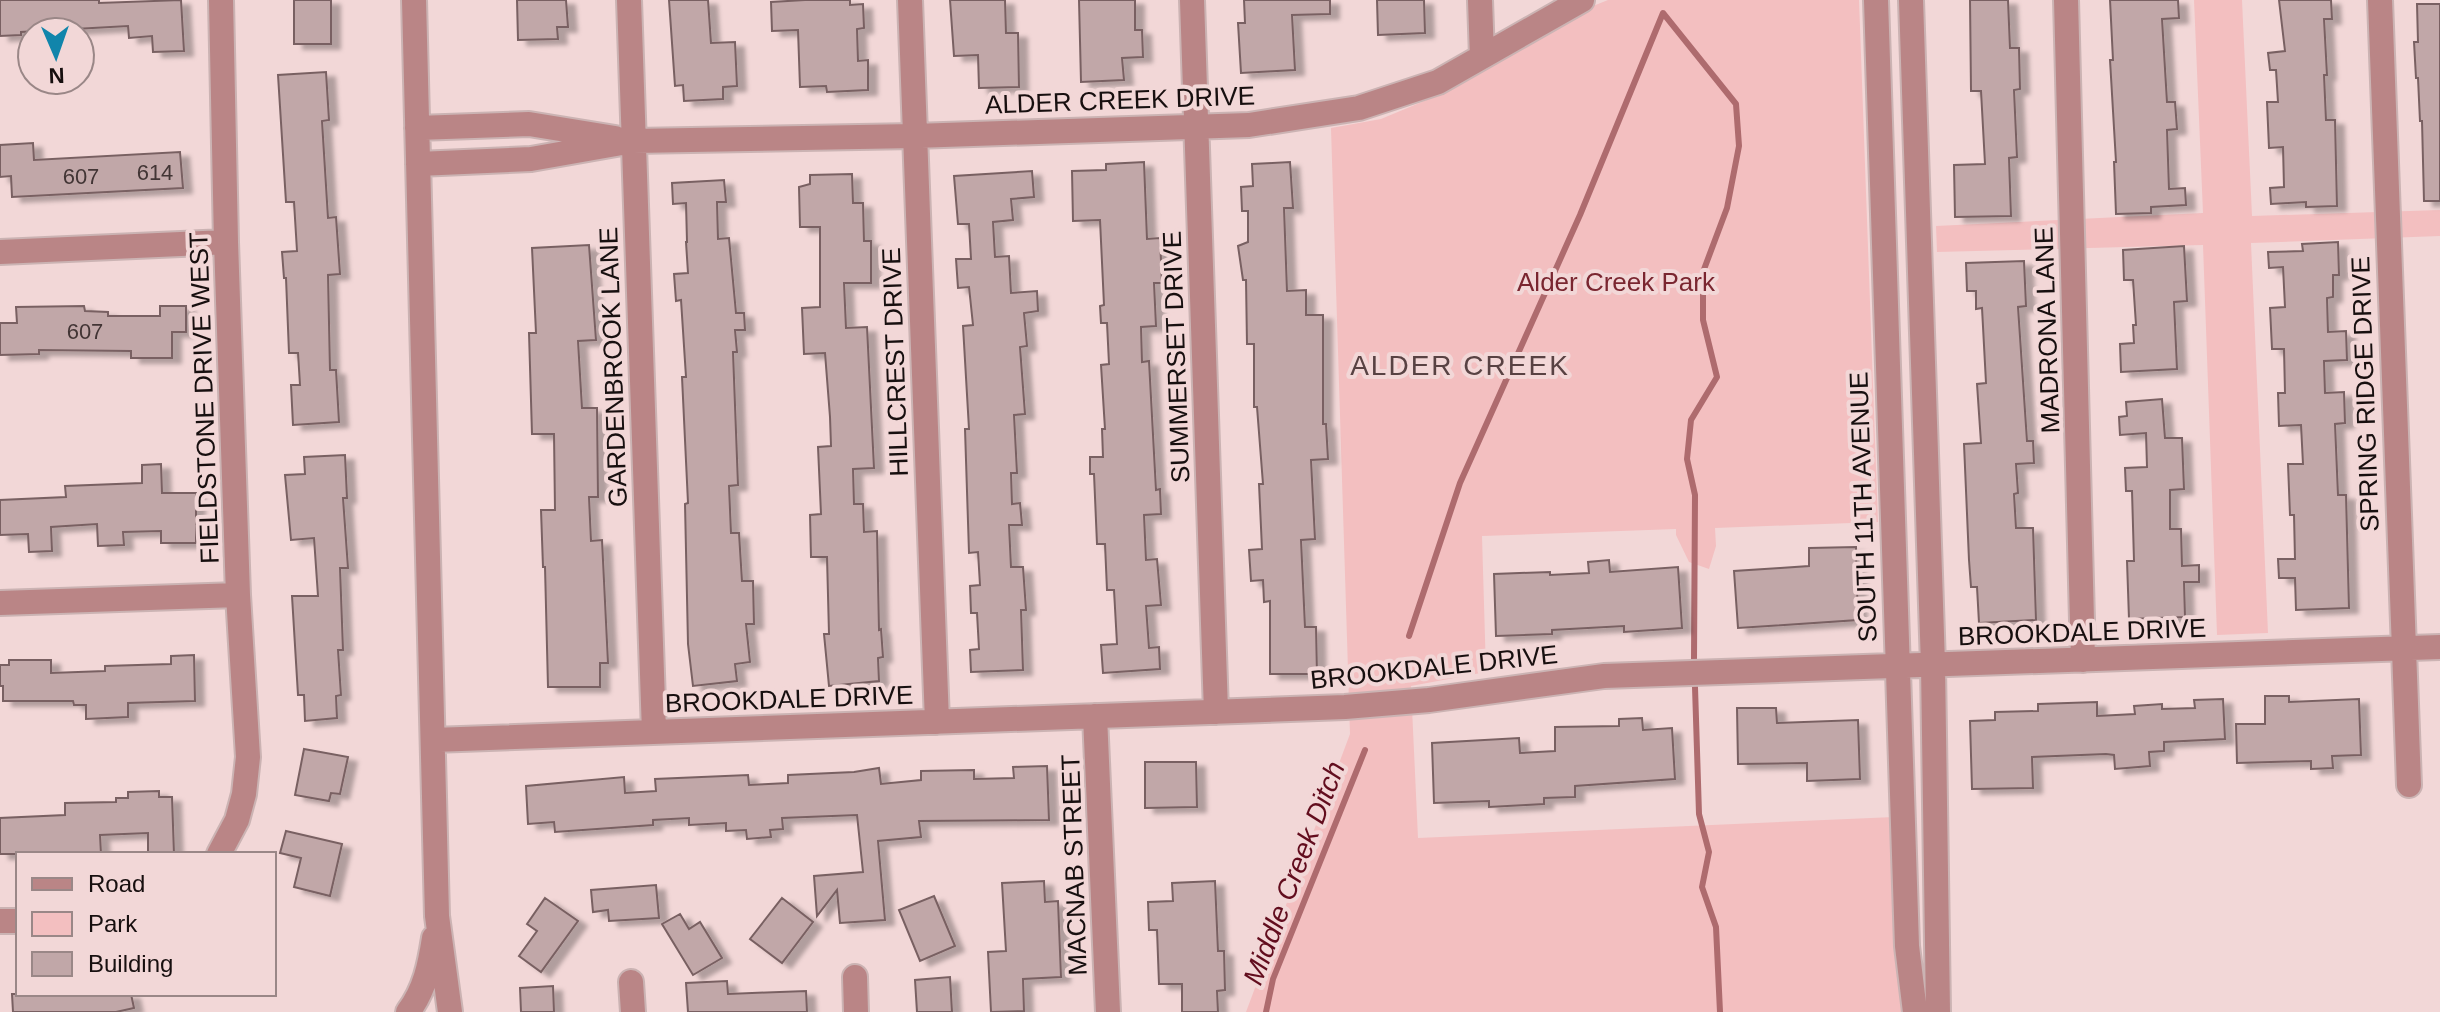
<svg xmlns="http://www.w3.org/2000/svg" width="2440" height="1012" font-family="Arial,sans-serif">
<defs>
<filter id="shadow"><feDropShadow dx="9" dy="5" stdDeviation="2" flood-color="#0004"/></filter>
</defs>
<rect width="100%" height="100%" fill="#f2d7d7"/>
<path fill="#f3bfc0" d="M1608 0H1859L1878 522 1715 528 1716 546 1709 569 1689 562 1676 535V529L1482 536 1486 672 1411 686 1418 838 1894 817 1901 1012H1246L1350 734 1331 128 1381 119 1453 89 1578 12Z
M2194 0H2242L2252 216 2440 210V236L2251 243 2268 633 2217 635 2203 245 1937 252 1936 226 2203 213Z"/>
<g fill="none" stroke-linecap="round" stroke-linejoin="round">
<path stroke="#ae6b6e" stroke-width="6" d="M1409 636 1460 483 1580 215 1663 13 1736 104 1739 146 1727 208 1703 272V320L1717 377 1691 420 1687 459 1695 495 1694 659
M1695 687 1699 814 1709 852 1702 887 1716 927 1720 1012
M1266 1012 1273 979 1365 750"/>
</g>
<path fill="#c1a7a8" stroke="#796162" stroke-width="2" filter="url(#shadow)" d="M0 0H99V3L181 0 184 51 153 52 152 36 129 38 128 26 21 32V35L0 36Z
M294 0H331V44H294Z
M517 0H566L568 27H557L558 39 518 40Z
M669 0H708L711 43 735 42 737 86 723 87V99L684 101 683 85 675 86Z
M805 0H850V5L863 4 864 28 857 29 858 61 868 60V90L827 92 826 86 800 87 798 30 772 31 771 2Z
M950 0H1005L1006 33H1018L1019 87 979 88 978 55 954 56Z
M1079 0H1135V30H1142L1143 57 1122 58 1124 80 1081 82Z
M1244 0H1330V14L1292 15 1295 70 1241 73 1238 23H1245Z
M1377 0H1424L1425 33 1378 35Z
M1970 0H2008L2010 48H2019L2020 89 2014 90 2017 157 2009 158 2011 216 1955 217 1954 165 1985 164 1981 91H1971Z
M2110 0H2178L2179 18 2162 19 2167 102H2175L2177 129 2167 130 2169 189 2185 188 2186 205 2151 207V213L2116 214 2114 162H2116L2110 60H2113Z
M2279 0H2331L2332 19H2324L2327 75H2324L2326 120H2335L2337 206 2306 207V202L2271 204 2270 188 2284 187 2283 147 2269 148 2267 102H2278L2276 70H2270L2268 53 2285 51Z
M2417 4H2440V201H2424L2422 121H2420L2418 78H2416L2414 42H2418Z
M326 72 329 120 322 121 328 218 336 217 340 274 328 275 330 370H336L339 422 293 425 291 385H300L298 353H289L286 278H284L282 252 297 251 294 202H286L278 75Z
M33 143 34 160 180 152 183 188 12 197 11 176 0 177V145Z
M1144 162 1147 239 1160 238 1162 283H1154L1156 326 1141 327 1142 362 1149 361 1156 490 1160 489 1161 514 1144 515 1146 560 1157 559 1161 605 1146 606 1149 648 1159 647 1160 669 1103 673 1101 645 1117 644 1114 590H1107L1105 544H1097L1094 474H1090V457H1103L1102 429H1105L1101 365 1109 364 1107 323H1101L1100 306 1104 305 1100 220 1073 221 1072 171 1106 170V164Z
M1290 162 1293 208H1284L1287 291 1306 290V315H1323V424H1326L1328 459 1311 460 1315 539 1301 540 1305 627H1316L1317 674H1270V601L1264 602 1263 580 1251 581 1249 550 1262 549 1259 484H1263L1257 407H1254V344H1247L1246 280H1243L1238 246 1248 242V211H1242L1241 187 1253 186 1252 164Z
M1032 171 1034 197 1011 199 1013 220 993 222 995 257 1009 256 1011 293 1037 291 1038 311 1024 313 1027 346 1020 347 1025 414 1014 415 1017 473H1011L1012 504 1020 503 1022 525H1009L1011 567H1023L1026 610H1021L1023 670 971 672 970 650 979 649 977 613H971L970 586 980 585 978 552 969 553 965 429H969L963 326 973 325 969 287 958 288 956 259H971L969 224H958L954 176Z
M852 174 853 203H863L864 241H871V283H844L846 328 867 327 874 468 853 469 854 504H863L864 532 877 531 879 630 881 629 883 657 878 658 879 681 829 686 824 634H829L827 557H811L810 515 821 514 818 447 831 446 830 417 825 353 804 354 802 308 820 307V227H800L799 187 810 184V175Z
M724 180 726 202H717L718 239 729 238 736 313H744L745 330H735L737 352H733L738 485 729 486 731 533H739L742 581H753L754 624H746L750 662 735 664 737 681 693 686 688 644 685 504 688 503 682 377H686L681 300 676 301 674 274 688 273 686 242H687L686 203 673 204 672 183Z
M2338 242 2339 275H2333V297L2327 298 2328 332 2346 331 2347 360 2324 361 2325 393 2344 392 2345 423 2335 424 2338 495H2346L2349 608 2296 610 2295 578H2279L2278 559H2295L2294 515H2290L2288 464H2303L2301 425 2279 426 2278 393H2285L2284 349H2272L2270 308 2285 307 2283 267 2269 268 2268 252 2303 251 2302 244Z
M589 245 596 340 578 341 582 408H597L598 497H589L591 541 602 540 608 663H600V687H548L545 567H543L541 510H555L554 434H532L529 333H536L532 248Z
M2184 246 2187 301 2174 302 2177 369 2121 372 2120 344 2134 343 2133 325H2136L2133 280H2124L2123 250Z
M2024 261 2026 306 2018 307 2027 441H2033L2034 463 2016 464 2018 493 2014 494 2016 528H2033L2036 620 1979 623 1977 587H1971L1969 560 1964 444 1981 443 1977 384 1986 383 1982 308 1976 309V291H1967L1966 263Z
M84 306 85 311 108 312V316H160V306H186V332H172V358H131V351L39 350V354L0 355V323H17L16 307Z
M2162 399 2165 438H2182L2184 489 2170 490V529H2181L2182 566 2199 565V582H2184L2185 617 2129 619 2127 561H2134L2132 491H2126L2125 468 2147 467 2146 433 2120 435 2119 417 2127 416 2126 402Z
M345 455 347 498H343L348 568H340L343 650H338L341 695 336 696 337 718 305 721 304 695H298L292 596H318L314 538 291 540 285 475 305 474 304 457Z
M161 464 162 493H196V543H161V531L123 532 124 545 98 546 97 524 51 527 52 551 29 552 28 534 0 535V500L66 497 65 486 142 483V465Z
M1856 547 1858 620 1738 628 1734 571 1809 566V548Z
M1609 560 1610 572 1678 567 1682 628 1624 632V626L1552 630V634L1496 636 1494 574 1550 572V575L1589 573 1588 562Z
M194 655 195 701 128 703V717L86 719V705H74L73 701H3V686H0V665H9V660H51V673L105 671V666L171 664V656Z
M2265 696H2289V702L2359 699 2361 755 2332 756 2333 768 2311 769V761L2237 763 2236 724H2265Z
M2223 699 2225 739 2164 742V751L2149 752 2150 766 2115 769 2114 755 2106 754 2032 757 2033 788 1972 789 1970 721 1995 720V712L2038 711V704L2097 702V716L2135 714 2134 706 2162 704V709L2195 708 2194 700Z
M1737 708H1776L1777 723 1858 720 1860 779 1807 781V763L1738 764Z
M1642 718 1643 730 1672 728 1675 779 1575 786V797L1544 798V804L1489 807V801L1434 803 1432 743 1519 738 1520 753 1555 751V727L1619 726V719Z
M304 749 348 757 340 794 331 793 329 801 295 795Z
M1145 762H1196L1197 807 1145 808Z
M1047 766 1049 820 919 821 921 837 878 841 885 920 840 923 837 890 817 916 814 876 863 872 857 815 782 818 783 829 770 830 771 837 747 839 746 830 726 831V823L689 825V818L653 820V825L555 832 554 822 528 824 526 786 624 777 625 793 656 791 655 779 748 775 749 785 788 783V775L854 772 879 768 881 784 921 780V771L974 770V779L1014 778 1013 767Z
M159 791V797H172L174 854H148V833L100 835 101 854H0V818L65 815V803L116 802V798H128V792Z
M286 831 342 844 330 896 294 887 301 858 280 853Z
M1044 881 1045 902 1058 901 1061 977 1023 979 1024 1011 991 1012 988 952 1006 951 1002 883Z
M1215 881 1218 951H1224L1225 990 1217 991 1218 1012H1182V984H1159L1157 930H1149L1148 902 1173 901 1172 883Z
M656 885 659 918 609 921 608 910 593 912 591 890Z
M934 896 955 946 920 961 899 910Z
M545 898 578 921 541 972 519 956 537 931 527 924Z
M782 898 813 922 782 963 750 939Z
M680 914 689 929 700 922 722 958 693 975 662 924Z
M950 977 952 1012H917L915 980Z
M727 981 728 994 806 991 807 1012H688L686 983Z
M553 986 554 1012H521L520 988Z
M12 994H131L134 1008 116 1012H13Z"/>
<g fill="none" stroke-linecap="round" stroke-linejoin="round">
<g stroke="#cbb3b3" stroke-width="28">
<path id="minor" d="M414 0 437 916 450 1012
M629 0 654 732
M910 0 937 722
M1192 0 1216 712
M1480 0 1482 57
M1876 0 1907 946 1915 1012
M1911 0 1933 665 1938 1012
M2066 0 2083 660
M2380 0 2409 785
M417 128 529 124 615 138
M418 164 531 159 633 141 914 136 1249 125 1359 108 1438 82 1582 0
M0 252 226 242
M0 603 238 595
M1095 716 1108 1012
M433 740 1345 707 1429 700 1604 676 2440 647
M219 854 237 820 244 794 248 757 238 595 226 242 221 0
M0 921H18
M855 977 856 1012
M631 982 633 1012
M408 1012C425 990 430 964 434 938"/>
</g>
<use href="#minor" stroke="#ba8586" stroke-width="24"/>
</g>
<g text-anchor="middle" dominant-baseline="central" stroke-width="8" stroke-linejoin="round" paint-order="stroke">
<g font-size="22" fill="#423535">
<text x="155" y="172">614</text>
<text x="81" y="176">607</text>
<text x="85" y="331">607</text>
</g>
<g font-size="26" fill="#170f0f" stroke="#f2d7d7">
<text transform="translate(1120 100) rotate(-2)">ALDER CREEK DRIVE</text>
<text transform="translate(2047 330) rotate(-92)">MADRONA LANE</text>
<text transform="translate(1176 357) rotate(-92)">SUMMERSET DRIVE</text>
<text transform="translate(895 362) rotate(-92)">HILLCREST DRIVE</text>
<text transform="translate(613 367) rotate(-92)">GARDENBROOK LANE</text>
<text transform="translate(2365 394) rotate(-92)">SPRING RIDGE DRIVE</text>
<text transform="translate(204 398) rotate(-92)">FIELDSTONE DRIVE WEST</text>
<text transform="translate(1863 507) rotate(-92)">SOUTH 11TH AVENUE</text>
<text transform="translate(2082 632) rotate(-2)">BROOKDALE DRIVE</text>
<text transform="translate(1434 667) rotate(-6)">BROOKDALE DRIVE</text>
<text transform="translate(789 699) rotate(-2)">BROOKDALE DRIVE</text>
<text transform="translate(1074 865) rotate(-92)">MACNAB STREET</text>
</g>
<g font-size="26" fill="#7a2630" stroke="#f2d7d7">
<text x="1616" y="282">Alder Creek Park</text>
</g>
<g font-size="28" letter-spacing="2" fill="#584243" stroke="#f2d7d7">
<text x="1460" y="365">ALDER CREEK</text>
</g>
<g font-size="28" font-style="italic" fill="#620d1e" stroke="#f2d7d7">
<text transform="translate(1294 873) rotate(-69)">Middle Creek Ditch</text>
</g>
</g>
<rect x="16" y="852" width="260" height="144" fill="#f2d7d7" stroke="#9a8787" stroke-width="2"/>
<rect x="32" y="878" width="40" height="12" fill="#ba8586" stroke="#9a8787" stroke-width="2"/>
<text x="88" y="892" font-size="24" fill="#170f0f">Road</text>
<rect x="32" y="912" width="40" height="24" fill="#f3bfc0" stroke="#9a8787" stroke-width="2"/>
<text x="88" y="932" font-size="24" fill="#170f0f">Park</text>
<rect x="32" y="952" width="40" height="24" fill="#c1a7a8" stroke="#9a8787" stroke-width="2"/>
<text x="88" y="972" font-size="24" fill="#170f0f">Building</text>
<g transform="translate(56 56) rotate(178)"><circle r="38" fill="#f2d7d7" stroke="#9a8787" stroke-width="2"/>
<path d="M0-6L14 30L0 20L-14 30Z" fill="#1185ab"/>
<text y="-12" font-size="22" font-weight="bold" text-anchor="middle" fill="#170f0f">N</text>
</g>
</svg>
